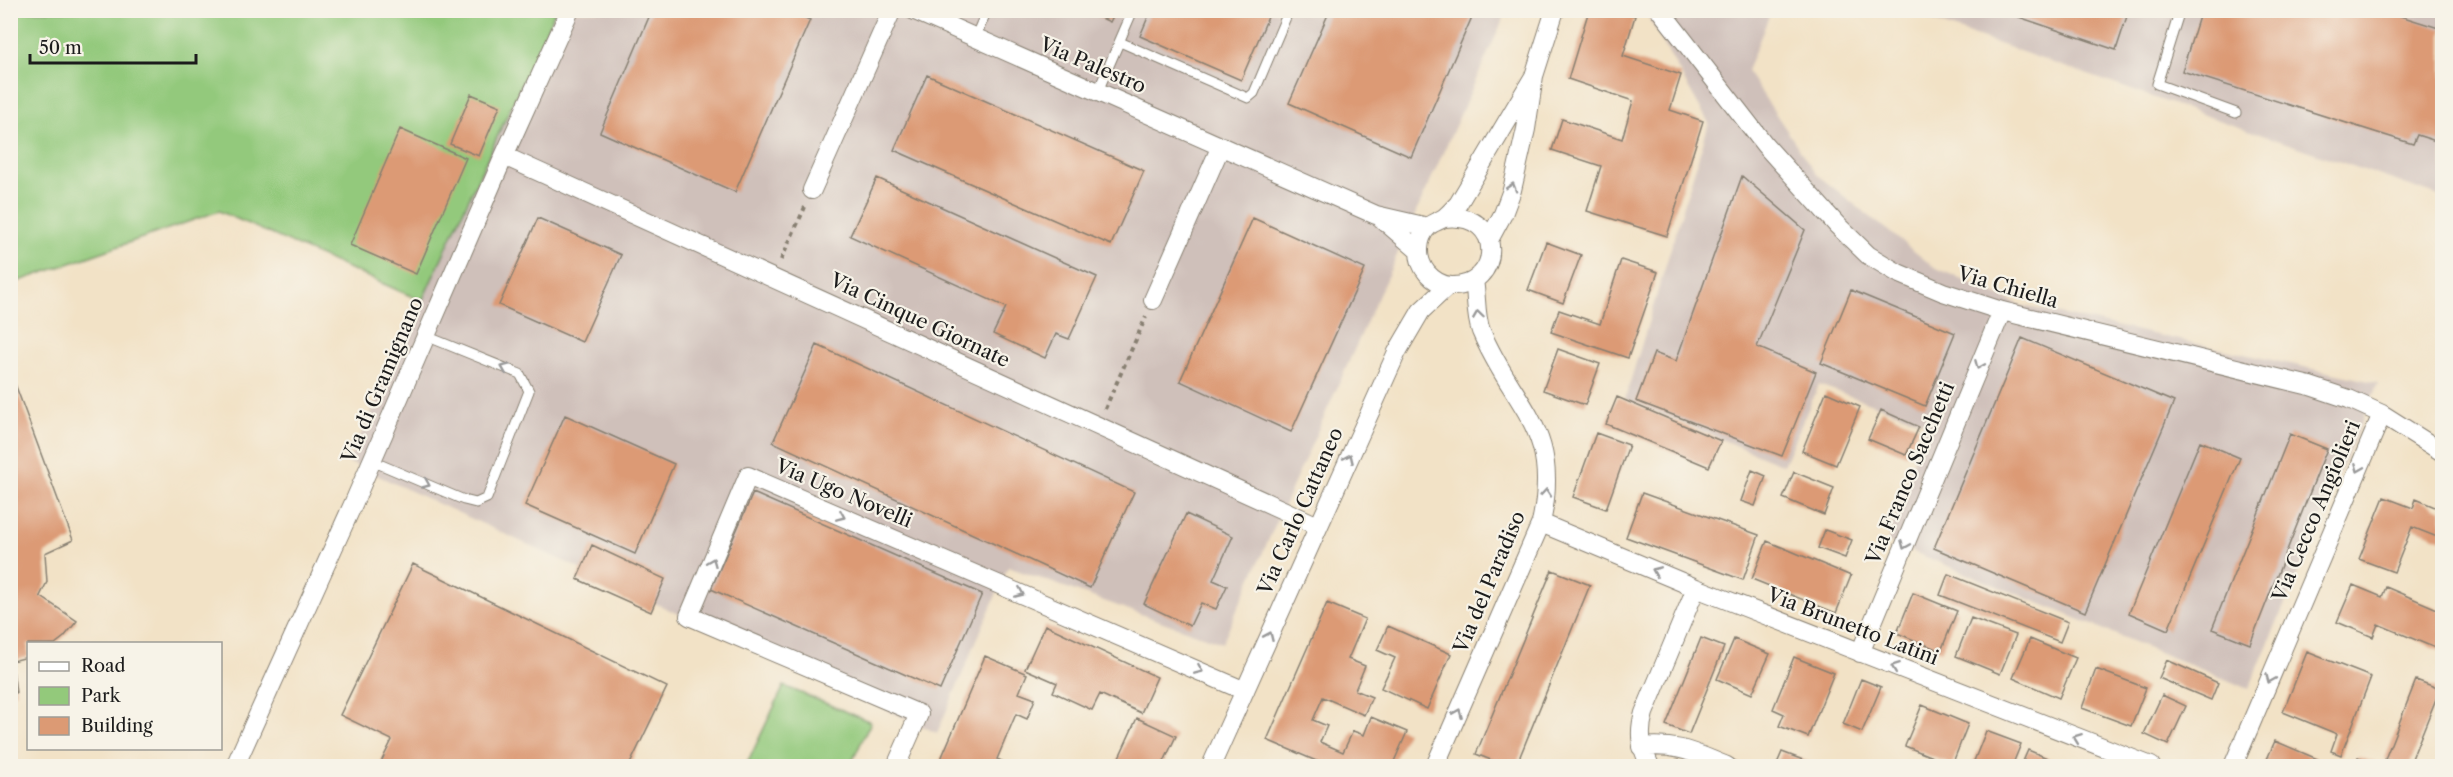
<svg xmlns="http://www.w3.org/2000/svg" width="2453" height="777" font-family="'Libre Caslon Text',serif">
<rect width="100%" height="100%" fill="#f7f3e8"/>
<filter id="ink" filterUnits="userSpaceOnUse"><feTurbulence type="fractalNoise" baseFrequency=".0167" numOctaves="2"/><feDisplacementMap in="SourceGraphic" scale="12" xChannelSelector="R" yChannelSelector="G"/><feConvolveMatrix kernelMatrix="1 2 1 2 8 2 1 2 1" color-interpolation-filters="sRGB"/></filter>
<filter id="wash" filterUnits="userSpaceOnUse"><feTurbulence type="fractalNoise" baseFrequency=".008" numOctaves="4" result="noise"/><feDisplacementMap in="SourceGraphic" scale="24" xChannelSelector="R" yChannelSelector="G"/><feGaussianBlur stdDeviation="1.35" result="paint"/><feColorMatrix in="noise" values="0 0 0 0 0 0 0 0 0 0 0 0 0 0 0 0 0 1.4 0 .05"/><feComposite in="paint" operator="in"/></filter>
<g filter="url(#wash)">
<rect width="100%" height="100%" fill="#f2e2c6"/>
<path fill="#cfc0ba" d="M1644 10 1771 11 1747 71 1816 174 1934 267 2023 306 2378 383 2249 689 1887 541 1926 423 1819 385 1783 465 1625 399 1709 123Z
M555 11H1507L1222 643 1008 567 937 733 348 462Z
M1903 11H2442V197Z"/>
<path fill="#93c97b" stroke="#58724c" stroke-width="1.5" d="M10 11H555L422 301 219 211 11 284Z
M784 686 871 722 850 766H746Z"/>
<g id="blocks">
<path fill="#dc9a74" d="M652 10H787L810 20 735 192 600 132Z
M1084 10H1116L1110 22Z
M1151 10H1271L1241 80 1140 36Z
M1330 10H1475L1411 157 1289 103Z
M1589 10H1620L1635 16 1623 56 1681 75 1670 110 1703 121 1667 236 1587 211 1601 166 1552 150 1562 119 1622 139 1633 101 1568 79Z
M1998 10H2129L2116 50Z
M2201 10H2381L2442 29V143L2417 135 2413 144 2182 71Z
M927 75 1144 171 1111 245 894 150Z
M471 94 500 106 479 156 450 144Z
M400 129 466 158 416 274 350 245Z
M1742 176 1805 230 1757 347 1816 372 1782 456 1636 401 1654 353 1676 361Z
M877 178 1097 277 1069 339 1056 334 1045 358 993 334 1006 307 850 236Z
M538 218 621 255 582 342 499 305Z
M1253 218 1365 269 1291 432 1180 381Z
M1546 242 1581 255 1563 303 1528 290Z
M1621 260 1658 272 1628 358 1551 332 1559 310 1600 324Z
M1851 290 1955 333 1925 406 1821 363Z
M2022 338 2174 402 2085 612 1934 548Z
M817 345 1134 492 1090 588 773 442Z
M1558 349 1600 364 1585 405 1543 390Z
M11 373 73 540 45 553 47 582 40 596 77 621 64 637 55 644H28V657L12 661 16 693H10Z
M1826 392 1860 407 1836 465 1802 451Z
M1617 397 1721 441 1709 467 1606 424Z
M1881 410 1919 427 1906 455 1868 439Z
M565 415 674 464 635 554 525 505Z
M1596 433 1629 445 1606 509 1573 497Z
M2290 434 2327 449 2250 644 2212 629Z
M2200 441 2240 458 2168 630 2129 613Z
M1752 470 1766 476 1755 506 1741 501Z
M1794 472 1834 488 1824 515 1783 498Z
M753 493 982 594 940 690 711 589Z
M1642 493 1759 535 1743 580 1626 537Z
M2384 497 2413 508 2416 499 2442 510V539L2412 527 2394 572 2359 559Z
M1186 514 1233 536 1213 580 1227 586 1216 609 1201 603 1190 626 1144 604Z
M1825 530 1852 540 1845 558 1818 548Z
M1767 541 1851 576 1836 613 1752 579Z
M592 545 665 579 651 612 577 579Z
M413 564 667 687 629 766H379L392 740 340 715Z
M1552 570 1590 585 1516 766H1506L1476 754Z
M1948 574 2068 622 2060 642 1940 595Z
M2353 585 2382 597 2386 587 2442 611V644L2440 650 2378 624 2373 637 2337 622Z
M1913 593 1957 611 1941 651 1897 633Z
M1327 603 1365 619 1348 659 1365 666 1355 690 1372 697 1364 715 1323 697 1313 720 1327 726 1320 742 1343 752 1353 731 1364 735 1371 717 1407 732 1392 766H1328L1267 740Z
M1971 618 2016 635 2000 674 1956 656Z
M1045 625 1157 677 1141 713 1100 694 1092 710 1053 692 1057 683 1025 669Z
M1388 626 1451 654 1427 709 1381 688 1395 658 1377 650Z
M1701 638 1724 647 1689 734 1666 725Z
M1734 639 1770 654 1752 694 1717 679Z
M2030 639 2076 658 2059 698 2013 678Z
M2307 652 2371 677 2341 755 2331 751 2337 734 2283 712Z
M985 656 1027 674 1019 693 1035 699 1027 719 1016 714 997 759 1006 763 1005 766H938Z
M1794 657 1834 673 1808 737 1779 726 1784 714 1773 709Z
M2167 660 2218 683 2211 700 2159 678Z
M2096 669 2146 688 2131 726 2082 708Z
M1861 679 1881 687 1862 732 1843 724Z
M2416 680 2440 689 2409 766H2403L2385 759Z
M2162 695 2186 706 2168 745 2144 734Z
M1922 705 1968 724 1952 765 1905 746Z
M1137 718 1176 736 1162 766H1115Z
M1986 731 2021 744 2012 766H1972Z
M2275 741 2322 761 2320 766H2264Z
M2028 750 2052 760 2050 766H2021Z
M1782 752 1819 766H1776Z
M2358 757 2383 766H2354Z"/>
</g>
</g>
<g filter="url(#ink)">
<use href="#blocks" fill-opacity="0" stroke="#877f71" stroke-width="1.5"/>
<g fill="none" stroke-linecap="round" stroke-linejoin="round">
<g stroke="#877f71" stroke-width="11">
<path id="service" d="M2180 10 2157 84 2236 113
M975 38 987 10
M1120 42 1248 98 1254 93 1289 10
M1098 91 1133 10
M372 461 464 500 476 503 487 498 529 391 520 374 426 336"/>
</g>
<g stroke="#877f71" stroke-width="20">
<path id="minor" d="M913 10 1376 215 1428 227
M1660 10 1765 145 1837 225 1868 255 1898 273 1943 292 2002 311 2310 386 2349 399 2382 414 2442 452
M504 156 1318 526
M812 190 892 10
M1444 218C1508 211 1501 288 1451 286 1441 285 1433 280 1427 273 1416 260 1416 238 1429 226 1433 222 1440 221 1445 217 1450 213 1454 208 1458 204L1534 76
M1382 219 1419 251
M1489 240 1503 214 1512 190 1526 129 1534 76 1555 10
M1153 300 1221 146
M1541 523 1696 588 2151 766
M1860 653 2002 311
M1641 747C1678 743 1694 753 1727 766
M235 766 354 502 504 156 570 10
M896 766 919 714 689 616 748 476 1245 691
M1211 766 1397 352 1421 311 1448 286
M1435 766 1541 523C1562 427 1514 409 1481 331 1475 315 1477 297 1474 280
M1650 766C1641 747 1638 734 1644 713L1696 588
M2233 766 2382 414"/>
</g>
<path stroke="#877f71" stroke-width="4" stroke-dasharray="4.5 4.5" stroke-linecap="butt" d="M781 260 805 207
M1105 409 1146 317"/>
<use href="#service" stroke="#fff" stroke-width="9"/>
<use href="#minor" stroke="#fff" stroke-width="18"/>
</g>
<defs><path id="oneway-chevron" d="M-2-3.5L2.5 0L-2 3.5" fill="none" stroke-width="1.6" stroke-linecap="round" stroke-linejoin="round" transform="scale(1.5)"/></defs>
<g stroke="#999">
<use href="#oneway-chevron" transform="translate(1512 187) rotate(-73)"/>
<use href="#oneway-chevron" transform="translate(1478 315) rotate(-98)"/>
<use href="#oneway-chevron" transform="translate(1979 365) rotate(113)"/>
<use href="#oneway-chevron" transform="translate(505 368) rotate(-158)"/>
<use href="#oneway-chevron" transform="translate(1349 458) rotate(-66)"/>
<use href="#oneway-chevron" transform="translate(2359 468) rotate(113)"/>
<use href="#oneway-chevron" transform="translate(426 484) rotate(23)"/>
<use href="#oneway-chevron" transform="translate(1546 493) rotate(-85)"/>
<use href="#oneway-chevron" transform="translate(841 516) rotate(23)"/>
<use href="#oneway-chevron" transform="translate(1905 545) rotate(113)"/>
<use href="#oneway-chevron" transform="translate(712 562) rotate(-68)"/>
<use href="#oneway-chevron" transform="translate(1656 571) rotate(-157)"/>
<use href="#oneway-chevron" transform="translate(1020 593) rotate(23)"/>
<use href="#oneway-chevron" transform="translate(1269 636) rotate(-66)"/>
<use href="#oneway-chevron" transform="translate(1895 667) rotate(-159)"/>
<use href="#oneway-chevron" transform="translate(1199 670) rotate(23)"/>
<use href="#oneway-chevron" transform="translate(2270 679) rotate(113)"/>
<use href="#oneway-chevron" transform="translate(1458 713) rotate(-67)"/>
<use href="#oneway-chevron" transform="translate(2077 738) rotate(-159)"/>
</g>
</g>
<g text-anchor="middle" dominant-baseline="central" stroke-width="4.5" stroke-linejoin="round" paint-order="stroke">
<g font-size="20" fill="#1c1c1c" stroke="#f7f3e8">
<text transform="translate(1093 65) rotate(23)">Via Palestro</text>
<text transform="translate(2008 287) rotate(16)">Via Chiella</text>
<text transform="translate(920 320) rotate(25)">Via Cinque Giornate</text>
<text transform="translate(382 380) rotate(-67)">Via di Gramignano</text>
<text transform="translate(1910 473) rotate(-67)">Via Franco Sacchetti</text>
<text transform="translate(844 493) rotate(23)">Via Ugo Novelli</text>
<text transform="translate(1300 511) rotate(-66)">Via Carlo Cattaneo</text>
<text transform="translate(2316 511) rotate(-67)">Via Cecco Angiolieri</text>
<text transform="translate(1489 582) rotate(-67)">Via del Paradiso</text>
<text transform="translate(1853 626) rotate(21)">Via Brunetto Latini</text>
</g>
</g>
<rect width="2453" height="777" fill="none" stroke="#f7f3e8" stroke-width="36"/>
<rect x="27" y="642" width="195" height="108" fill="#f7f3e8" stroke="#9f9d96" stroke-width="1.5"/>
<rect x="39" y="662" width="30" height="9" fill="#ffffff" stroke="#9f9d96" stroke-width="1.5"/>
<text x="81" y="672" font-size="18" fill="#1c1c1c">Road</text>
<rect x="39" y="687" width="30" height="18" fill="#93c97b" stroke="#9f9d96" stroke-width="1.5"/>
<text x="81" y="702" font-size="18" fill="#1c1c1c">Park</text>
<rect x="39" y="717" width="30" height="18" fill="#dc9a74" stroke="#9f9d96" stroke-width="1.5"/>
<text x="81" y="732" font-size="18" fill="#1c1c1c">Building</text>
<path d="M30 54v9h166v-9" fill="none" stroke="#1c1c1c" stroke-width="3"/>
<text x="39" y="54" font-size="18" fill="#1c1c1c" stroke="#f7f3e8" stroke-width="4.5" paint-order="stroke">50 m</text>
</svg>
